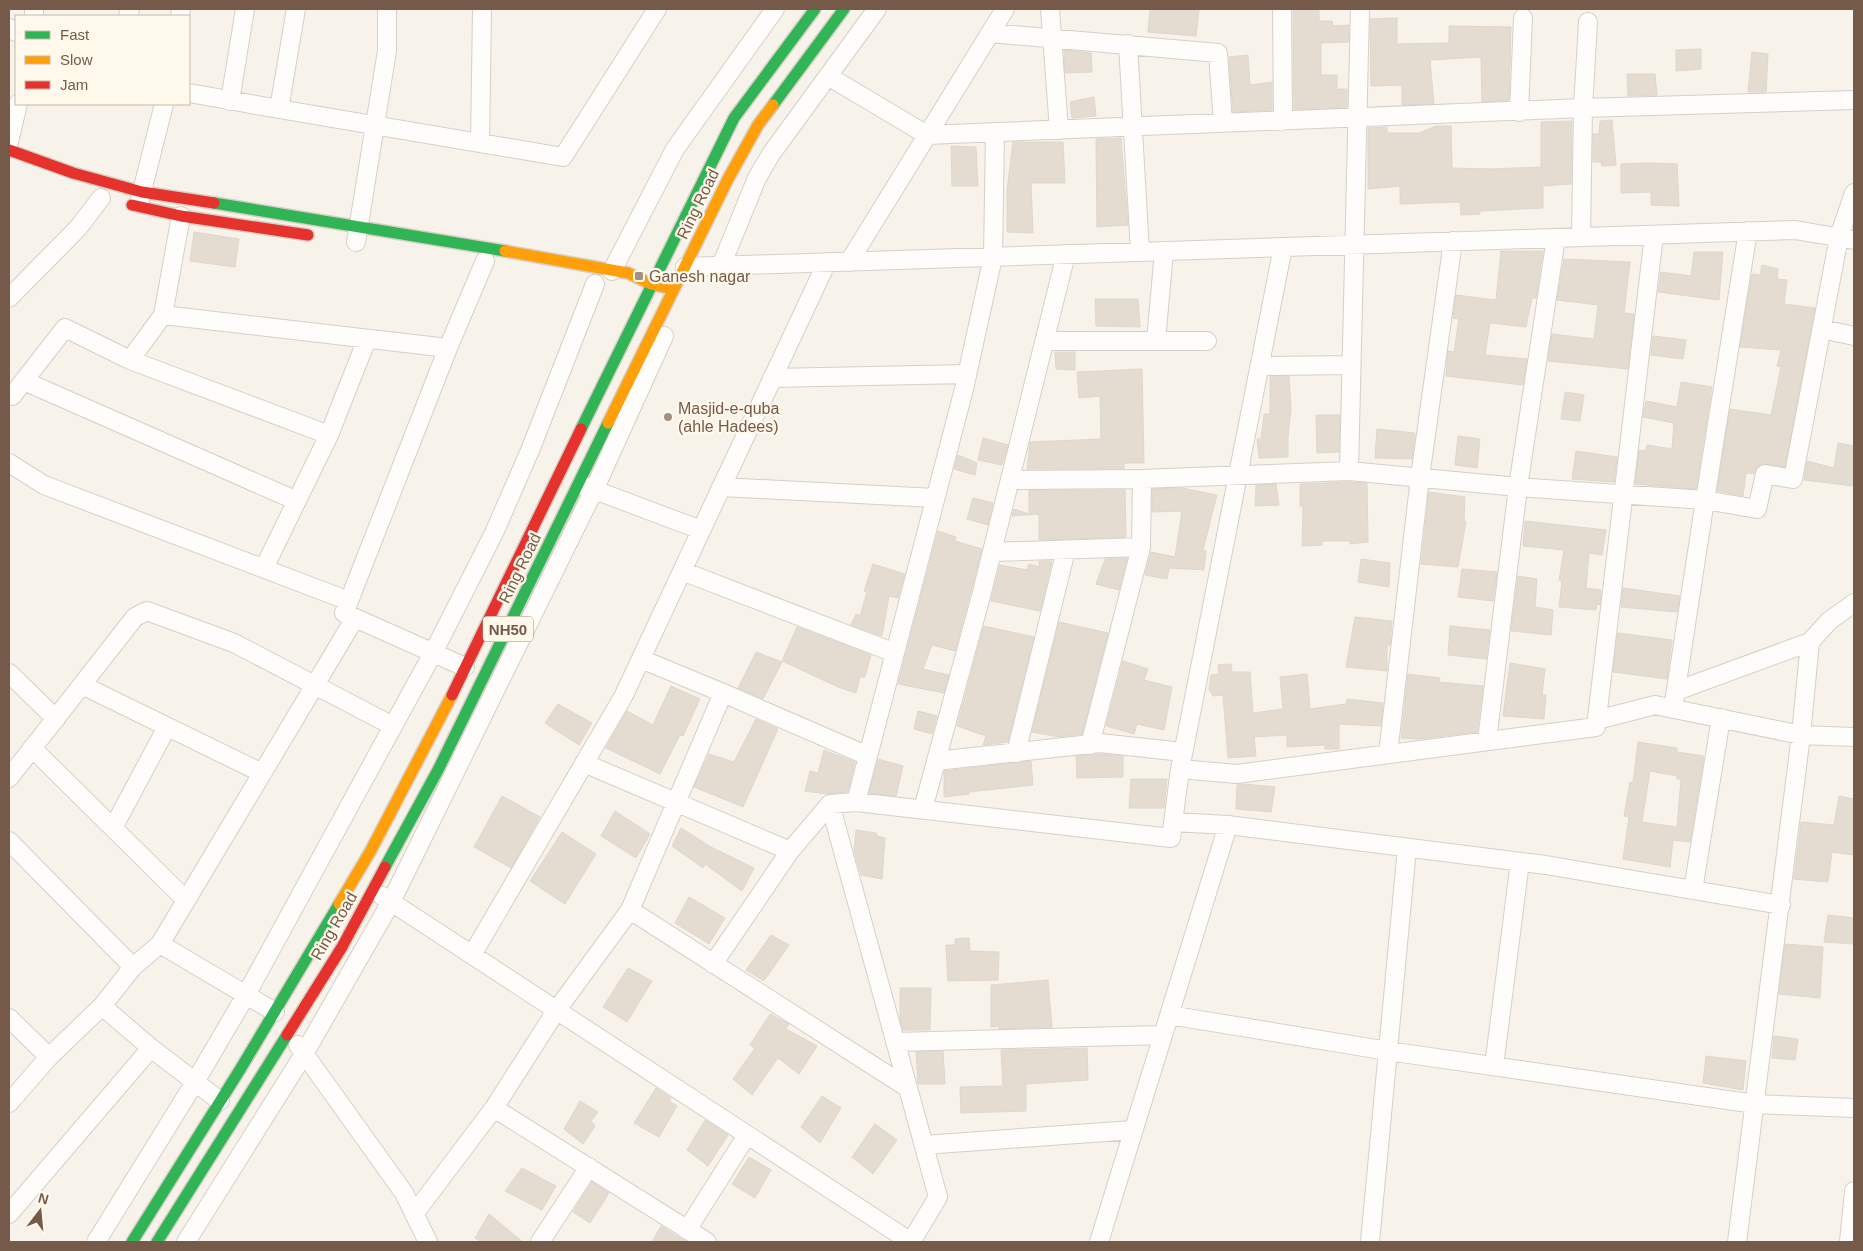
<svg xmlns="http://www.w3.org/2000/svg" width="1863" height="1251" font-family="Helvetica,sans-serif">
<rect width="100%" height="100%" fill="#f7f3ea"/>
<path fill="#e4dbd1" stroke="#e0d6cc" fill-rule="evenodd" d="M1150 9H1199L1196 36 1148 32Z
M1293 9H1319V21H1332L1333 26 1349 25V42L1321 43V75H1337V89H1347V107L1294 109Z
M1397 18V44L1449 43V26L1511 27 1509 100 1482 102 1481 57 1430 60 1434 104 1402 105V85L1371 86 1370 19Z
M1701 49V69L1676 71V50Z
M1064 50 1091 53 1092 72 1065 73Z
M1752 52 1768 54 1766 92H1748Z
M1248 55 1250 85 1272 82V110L1233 112 1229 57Z
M1627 74H1655L1657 95 1628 96Z
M1094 97 1096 116 1072 118 1070 102Z
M1612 120 1616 165 1602 166 1601 162H1593V134H1599L1600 121Z
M1572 121 1571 184 1543 186V208L1480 211V214L1461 215 1460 202 1400 204V186L1368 189V128L1387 127V133H1419L1436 126H1451L1452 168 1490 169 1541 167V122Z
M1121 138 1128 225 1097 227 1096 139Z
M1013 142H1063L1065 183H1031L1033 233 1007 232V190Z
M951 146 976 147 978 186H952Z
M1648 163 1677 164 1679 206 1651 205V192L1621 193V164Z
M194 232 239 239 235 267 190 261Z
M1501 251H1543L1536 298H1532L1526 327 1490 323 1485 355 1527 359 1523 385 1446 376 1448 351 1454 352 1459 319 1453 318 1456 295 1496 300Z
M1694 252H1723L1719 300 1658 292 1661 272 1691 276Z
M1564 259 1630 262 1624 313 1634 314 1628 369 1548 361 1552 334 1594 339 1598 305 1557 300Z
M1762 265 1778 269 1777 279 1787 280 1784 304 1815 308 1785 467 1762 464 1757 467 1754 474 1746 473 1743 496 1717 491 1730 409 1771 415 1781 367 1777 366 1781 350 1740 347 1752 274 1760 275Z
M1095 299H1138L1140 327 1096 326Z
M1653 336 1686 340 1683 359 1651 355Z
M1055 352H1075V370L1056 369Z
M1142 369 1144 463H1124V469H1027L1030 442 1101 439 1100 396 1079 398 1077 372Z
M1289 376 1291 408 1288 437V457L1259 458 1257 439H1261L1264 414H1270V377Z
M1681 382 1712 387 1696 489 1635 484 1639 450 1645 451 1647 445 1672 449 1674 423 1643 417 1646 401 1677 407Z
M1565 392 1584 395 1580 421 1561 419Z
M1316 415H1340L1339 452 1317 453Z
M1377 429 1415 433 1412 459 1375 458Z
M1458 436 1480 439 1477 468 1455 465Z
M983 438 1008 445 1002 465 978 460Z
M1838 443 1854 446V486L1804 480 1807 461 1834 468Z
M1576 451 1617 457 1614 482 1572 479Z
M958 455 977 463 975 475 954 469Z
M1349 482 1367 483 1368 542 1350 544V541H1322V545L1302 546 1303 506H1300V484Z
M1276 484 1279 505 1255 506 1256 485Z
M1182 488 1217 495 1203 550 1206 551 1204 570 1169 568 1167 579 1145 575 1151 552 1175 557 1182 511 1152 512V489Z
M1029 490H1125L1126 537 1039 540V514L1012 516 1014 509 1029 514Z
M1429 492 1465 497 1464 521 1466 522 1458 567 1421 564Z
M973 498 993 503 988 525 967 519Z
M1525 521 1606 530 1602 555 1589 553 1586 588 1601 590 1600 605 1597 604 1596 610 1559 607 1562 581 1559 580 1564 550 1523 546Z
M938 531 956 537 955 541 982 549 955 651 932 645 923 669 949 675 944 693 898 684Z
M1127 558 1119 590 1096 584 1105 559Z
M1361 559 1390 563 1389 587 1358 582Z
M1039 561H1052L1040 611 991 601 1000 565 1027 570 1029 564 1039 567Z
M873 564 905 574 898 598 889 596 882 636 851 625 856 614 860 616 867 592 864 591Z
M1462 569 1497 572 1493 601 1458 597Z
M1518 576 1537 579 1535 607 1553 610 1551 635 1511 631Z
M1623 588 1680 596 1677 612 1621 607Z
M1355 617 1392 621 1390 645H1387V671L1346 667Z
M1059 622 1108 633 1082 734 1059 737 1032 732Z
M984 626 1034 637 1008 742 983 745 986 736 957 726Z
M1450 626 1490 630 1486 659 1448 655Z
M797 627 871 655 865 677H860L856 693 838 687 782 661Z
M1618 633 1672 640 1667 679 1613 672Z
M756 652 782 662 763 699 738 688Z
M1123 661 1148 669 1144 680 1172 687 1164 730 1137 724 1134 734 1106 726Z
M1510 663 1545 669 1542 695H1546L1544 719 1503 716Z
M1231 664 1232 672H1250L1253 713 1283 709 1280 677 1307 674 1310 709 1346 704 1347 699 1383 703 1381 726 1339 724V749H1325V745L1287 747V735L1254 737 1256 756 1228 758 1223 695 1213 696 1209 689 1211 675 1219 674 1218 665Z
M1408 674 1440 678 1439 682 1483 686 1477 732 1419 739 1401 738Z
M671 686 700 699 683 736 680 735 660 774 606 748 627 711 653 725Z
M558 704 592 723 579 745 545 723Z
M918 711 937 716 932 734 914 729Z
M756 719 778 729 743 807 694 787 709 754 734 762Z
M1638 742 1677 748V752L1704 756 1690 842 1673 840 1670 867 1623 859 1629 817 1624 816 1630 782 1633 783ZM1650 771 1677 776V779H1681L1677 827 1642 822Z
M824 750 855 762 848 792 827 794 805 791 810 771 818 773Z
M1100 754 1123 756V777L1077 778 1076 756Z
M878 759 903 766 896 796 869 793Z
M1031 761 1033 785 969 792V794L944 797V771Z
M1131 779H1167L1164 808H1129Z
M1244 784 1275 787 1271 812 1236 809 1237 785Z
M502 796 540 817 511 868 474 847Z
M1839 796 1854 799V855L1832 852 1828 882 1794 879 1801 822 1834 825Z
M615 811 650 834 636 858 601 836Z
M681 828 711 847 754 868 742 891 705 864 703 868 672 846Z
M856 830 876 833 877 836 885 838 882 879 861 875 854 850Z
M562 832 596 854 565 904 530 881Z
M689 897 725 918 709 944 675 923Z
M1828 915 1854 918V944L1824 942Z
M771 935 789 945 764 981 746 970Z
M969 938 970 951 999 952 998 980 948 981 946 945H955V939Z
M1785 944 1823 947 1820 998 1779 994Z
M628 968 652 981 627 1022 603 1007Z
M1048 980 1052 1027 999 1029V1026L991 1027V985Z
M900 988H931L930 1030H903L900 1020Z
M770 1014 789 1024 786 1029 817 1046 799 1074 778 1058 752 1095 733 1079 755 1048 750 1045Z
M1774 1036 1798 1039 1795 1060 1772 1058Z
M1087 1048 1088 1080 1026 1084V1111L961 1113 960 1087 1003 1086 1001 1050Z
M943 1051 945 1084H918L916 1052Z
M1706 1056 1746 1061 1743 1090 1703 1083Z
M656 1088 671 1098 669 1101 677 1106 659 1137 634 1123Z
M822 1096 841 1108 820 1143 801 1127Z
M580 1101 598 1112 591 1121 595 1126 583 1144 564 1129Z
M705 1120 728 1135 708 1166 687 1150Z
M875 1124 897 1140 873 1174 852 1157Z
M749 1157 771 1170 755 1198 732 1184Z
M522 1168 556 1186 542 1210 505 1191Z
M592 1182 609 1193 590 1223 573 1212Z
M489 1214 523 1242H482L475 1238Z
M661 1226 681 1239 687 1242H652Z"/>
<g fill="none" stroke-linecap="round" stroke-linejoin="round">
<g stroke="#d6cfc7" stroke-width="20">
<path id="street" d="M1050 9 1059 130
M1282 9 1283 121
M1360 9 1349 471 1518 487 1705 500 1748 231
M34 16V9
M128 16 130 9
M180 16 181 9
M9 28 16 32
M990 33 1218 53 1223 123
M1128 44 1140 252
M828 76 927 135 1583 108 1854 100
M189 93 279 109 296 9
M230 101 245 9
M279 109 563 157 657 9
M1519 112 1523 18
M9 142 18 104
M480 143 482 9
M139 203 164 104
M181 216 163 315 448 348
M1581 237 1583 108 1588 22
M356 242 387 51V9
M1283 247 1180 769 1237 774 1596 727 1654 235
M849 262 1005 9
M721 266 757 178 771 154 877 9
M685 267 1795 230 1854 240
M612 271 675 149 775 9
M9 298 78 228 101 198
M163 315 130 360 329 435 367 339
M1822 329 1854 336
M1045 341H1207
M1156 341 1164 251
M1260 366 1351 365
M772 378 967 374
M24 381 297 501
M12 396 65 328 130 360
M9 463 44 485 349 601 344 613 465 667
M1010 480 1142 479 1349 471
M584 486 701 530
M721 487 935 498
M1141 547 1142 479
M992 552 1141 547 1090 745
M264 568 329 435
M682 571 895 653
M349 601 448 348 485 261
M1810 642 1801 735 1854 737
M641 659 723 693
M9 673 56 719
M82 685 262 773
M1676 691 1810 642 1829 621 1854 603
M1673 709 1705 500 1757 509 1765 474 1793 479 1839 237 1854 193
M1597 720 1655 705 1801 735 1737 1242
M1487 741 1518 487 1556 238
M32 748 186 900
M1016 753 1066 550
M1388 754 1420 477 1453 241
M936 761 1100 743 1183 752
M584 763 790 851 830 804
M9 778 135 617 147 611 234 643 393 726
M856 802 964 389 993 257 995 132
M923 809 981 596 1066 254
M1228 825 1546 865 1781 905
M113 828 167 727
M9 841 133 967
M1693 890 1721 718
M382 896 911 1242
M630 910 908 1088
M160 944 275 1012
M472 955 623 697 827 262
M713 964 790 851
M102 1006 151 1048
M1169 1015 1388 1051 1755 1104 1854 1108
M9 1018 49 1057
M895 1042 1163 1035
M298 1045 404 1193 428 1242
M1494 1066 1520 862
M9 1103 49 1057 102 1006 133 967 160 944 355 618
M494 1108 707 1242
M924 1145 1133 1130
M9 1214 151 1048 220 1101
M414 1214 494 1108 556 1011 630 910 723 693 868 756
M687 1230 747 1135
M96 1242 195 1082 246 995 433 653 494 533 531 448 595 284
M186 1242 304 1054 391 902 594 490 664 336
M540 1242 589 1167
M911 1242 938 1197 830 804 856 802 1171 838 1180 769
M1099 1242 1228 825 1173 822
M1370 1242 1407 848
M1849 1242 1854 1191"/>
</g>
<g stroke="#d7cfc6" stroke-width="14">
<path id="fast" d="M773 105 844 9
M214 203 505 251
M581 429 734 118 815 9
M385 867 438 770 608 423
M132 1242 241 1068 339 904
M157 1242 287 1035"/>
</g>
<g stroke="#d7cfc6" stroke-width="14">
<path id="slow" d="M505 251 628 273 651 284 668 288
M608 423 728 179 758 125 773 105
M339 904 370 852 452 695"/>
</g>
<g stroke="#d7cfc6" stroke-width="14">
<path id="jam" d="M9 150 73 173 142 192 214 203
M132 205 181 216 308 235
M452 695 581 429
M287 1035 342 947 385 867"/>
</g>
<use href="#street" stroke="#fefdfc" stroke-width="18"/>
<use href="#fast" stroke="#30b455" stroke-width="11"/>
<use href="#slow" stroke="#ff9f0a" stroke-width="11"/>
<use href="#jam" stroke="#e5322d" stroke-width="11"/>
</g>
<g fill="#a39081" stroke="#fff8eb" stroke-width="2">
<rect x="634" y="271" width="10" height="10" rx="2.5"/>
<circle cx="668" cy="417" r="5"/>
</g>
<g text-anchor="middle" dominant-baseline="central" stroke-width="4.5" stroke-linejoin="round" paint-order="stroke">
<rect fill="#fff8eb" stroke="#9f897a" stroke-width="1" x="483" y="616.5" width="50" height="25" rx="4"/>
<g font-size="15" font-weight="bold" fill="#765a49">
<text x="508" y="629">NH50</text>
</g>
<g font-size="16" fill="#765a49" stroke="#fff8eb">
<text transform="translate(698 204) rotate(-64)">Ring Road</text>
<text transform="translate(520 568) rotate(-64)">Ring Road</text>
<text transform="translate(334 926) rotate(-60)">Ring Road</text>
</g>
<g font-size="16" fill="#765a49" stroke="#fff8eb" text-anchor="start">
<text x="649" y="276">Ganesh nagar</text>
<text x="678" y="408">Masjid-e-quba<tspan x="678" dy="18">(ahle Hadees)</tspan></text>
</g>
</g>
<rect width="1863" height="1251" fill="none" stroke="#765a49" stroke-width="20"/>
<rect x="15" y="15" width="175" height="90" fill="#fff8eb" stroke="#c8b9aa"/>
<rect x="25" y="31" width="25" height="8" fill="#30b455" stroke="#c8b9aa"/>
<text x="60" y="40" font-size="15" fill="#765a49">Fast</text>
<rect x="25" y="56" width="25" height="8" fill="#ff9f0a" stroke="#c8b9aa"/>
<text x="60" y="65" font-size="15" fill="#765a49">Slow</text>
<rect x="25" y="81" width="25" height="8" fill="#e5322d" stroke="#c8b9aa"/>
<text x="60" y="90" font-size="15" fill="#765a49">Jam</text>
<g transform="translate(40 1211) rotate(16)" stroke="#fff8eb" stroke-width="4" paint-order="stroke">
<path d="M0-4L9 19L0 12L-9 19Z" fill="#765a49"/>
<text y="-8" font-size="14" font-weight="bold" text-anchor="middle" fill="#765a49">N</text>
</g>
</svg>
